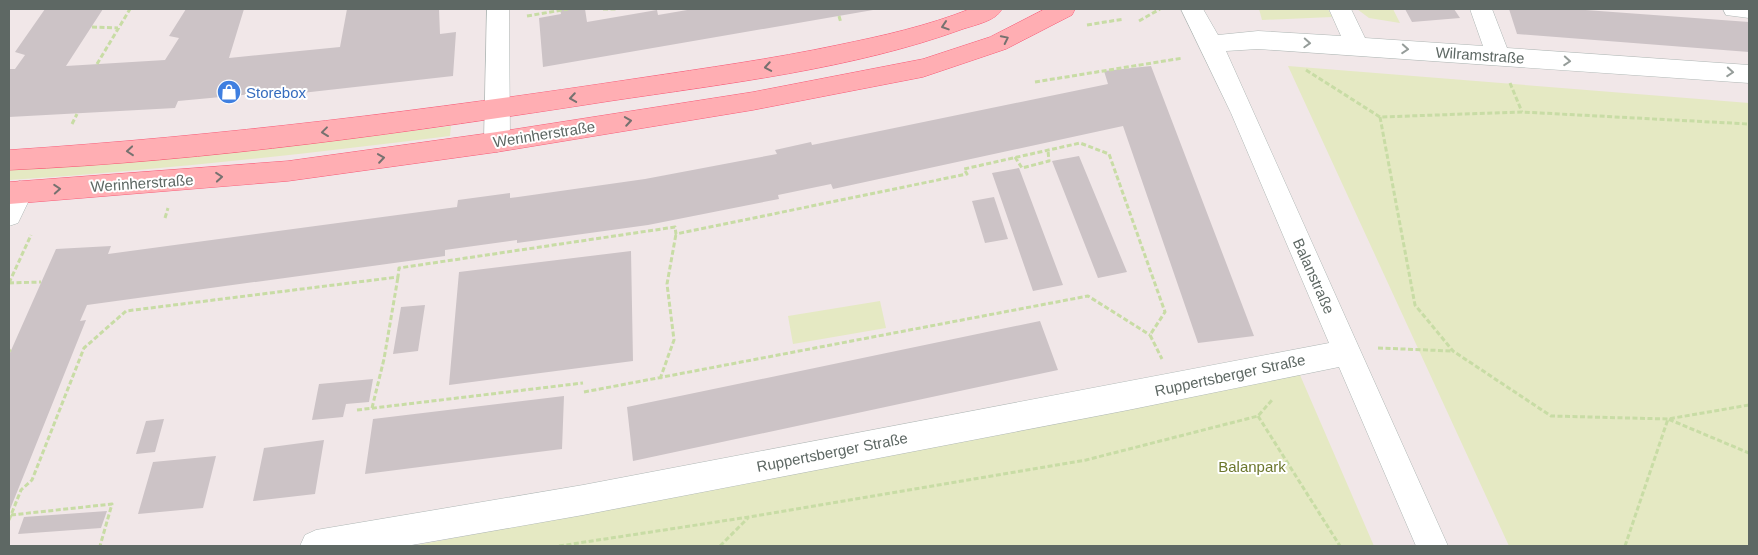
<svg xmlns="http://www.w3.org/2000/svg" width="1758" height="555" font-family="Arial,sans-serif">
<rect width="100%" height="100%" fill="#f1e7e8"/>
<path fill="#e5e9c3" d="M1259 9H1328L1332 17 1262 20Z
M1357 9H1393L1400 23 1369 18Z
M1288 66 1749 103V546H1509Z
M451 126 450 136C303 154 157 171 9 180V169L119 163 249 151Z
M880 301 886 328 793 344 788 316Z
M1300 375 1374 546H412Z"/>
<path fill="#ccc3c6" d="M45 9H103L66 66 165 60 179 38 169 36 186 9H244L229 58 340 47 347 9H439L440 34 456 32 453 76 275 96 276 92 178 101 175 108 9 117V69H15L25 55 15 52Z
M560 9H585L587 22 657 10 658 15 693 9 873 10 543 67 539 18 561 14Z
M1405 9H1454L1460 18 1412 22Z
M1509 9H1572L1749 22V52L1517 34Z
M1151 66 1254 336 1198 343 1123 126 833 189 831 184 778 195 779 199 648 225 517 243V240L445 250V256L87 305 80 321 86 320 9 512V355L56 249 111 246 108 254 457 207 458 200 510 193V198L518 197 645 179 777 154 775 150 811 142 812 145 1108 84 1104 71Z
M1079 156 1127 272 1098 278 1052 161Z
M1019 168 1063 285 1033 291 992 173Z
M994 197 1008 239 985 243 972 201Z
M631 251 633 361 449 385 459 272Z
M425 305 418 351 393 354 401 307Z
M1040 321 1058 370 633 461 627 407Z
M373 379 369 402 346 404 343 417 312 420 319 384Z
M564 396 562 449 365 474 373 419Z
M164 419 155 452 136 454 146 421Z
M324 440 315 494 253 501 264 448Z
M216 456 203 508 138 514 153 462Z
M107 511 101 528 18 534 24 517Z"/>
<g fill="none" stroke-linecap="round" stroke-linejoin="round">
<g stroke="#afb7b5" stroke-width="1">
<path id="minor" d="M487 9H509L510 142 506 149 497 152 488 149 484 142Z
M1181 9H1203L1218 35 1258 31 1341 36 1329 9H1351L1365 38 1483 46 1470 9H1492L1507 48 1749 65V83L1258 49 1226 51 1448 546H1416L1339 367 1128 410 583 515 406 546H300L305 535 316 530 583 485 1329 343 1231 113Z
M1723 9H1749V18L1726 15Z
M20 181 29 185 33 192 18 223 9 226V189L11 185Z"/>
</g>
<g stroke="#f85976" stroke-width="1">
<path id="major" d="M970 9H1002C996 21 975 25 963 29 854 69 724 84 610 101 411 132 210 161 9 170V150C221 136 430 110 640 78 706 68 772 59 838 45 882 36 927 26 970 9Z
M1045 9H1075L1072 15 1006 49 923 77 753 110 497 152 288 181 9 204V182L288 161 497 132 753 92 923 59 990 37Z"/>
</g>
<path stroke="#c8dca5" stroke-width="3" stroke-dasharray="5 2.5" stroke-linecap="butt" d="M603 9H616
M527 16 568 9
M839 16 841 23
M1139 21 1160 9
M1087 25 1124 19
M92 27 118 28
M97 64 130 9
M1306 70 1380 117 1522 112 1749 124
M1035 82 1183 58
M1510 83 1522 112
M1380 117 1415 305 1453 351 1551 416 1668 419 1749 405
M72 124 77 114
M1015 157 1022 168 1049 161 1048 151
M165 218 168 208
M9 283 31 235
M9 283 41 282
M1378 348 1452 351
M9 351 11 350
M660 379 674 340 667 284 676 234
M584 392 1088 296 1150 335
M372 408 384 359 398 277
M357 410 583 383
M1258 416 1340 546
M11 515 112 504 100 546
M9 520 21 490 32 480 84 348 126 311 398 277 399 268 675 227 676 234 967 174 964 169 1080 143 1109 154 1165 312 1150 335 1162 359
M559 546 749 517 1086 460 1258 416 1272 400
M720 546 748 518
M1625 546 1668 419 1749 453"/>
<use href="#minor" fill="#fff" fill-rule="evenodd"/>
<use href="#major" fill="#ffaeb3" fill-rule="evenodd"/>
</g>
<defs><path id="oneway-chevron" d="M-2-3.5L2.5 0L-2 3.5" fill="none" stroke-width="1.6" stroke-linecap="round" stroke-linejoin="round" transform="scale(1.25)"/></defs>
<g stroke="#767270">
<use href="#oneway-chevron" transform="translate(945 26) rotate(162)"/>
<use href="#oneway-chevron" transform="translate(1005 39) rotate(-26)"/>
<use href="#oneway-chevron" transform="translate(768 67) rotate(170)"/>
<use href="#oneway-chevron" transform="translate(573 98) rotate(171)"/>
<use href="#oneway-chevron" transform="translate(628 121) rotate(-9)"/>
<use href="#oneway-chevron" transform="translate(325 132) rotate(173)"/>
<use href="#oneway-chevron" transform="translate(130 151) rotate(175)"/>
<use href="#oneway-chevron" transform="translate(381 158) rotate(-8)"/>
<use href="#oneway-chevron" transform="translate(219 177) rotate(-5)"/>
<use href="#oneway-chevron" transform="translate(57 189) rotate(-4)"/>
</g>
<g stroke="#969d9a">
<use href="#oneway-chevron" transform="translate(1307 43) rotate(3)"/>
<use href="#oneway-chevron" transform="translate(1405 49) rotate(4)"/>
<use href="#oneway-chevron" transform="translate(1567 61) rotate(4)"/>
<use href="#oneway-chevron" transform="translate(1730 72) rotate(4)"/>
</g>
<defs>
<g id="shop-disc" transform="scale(1.25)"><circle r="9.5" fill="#3f7fe0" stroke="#fff"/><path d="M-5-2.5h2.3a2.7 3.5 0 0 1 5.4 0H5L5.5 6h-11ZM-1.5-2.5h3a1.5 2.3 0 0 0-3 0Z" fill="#fff"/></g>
</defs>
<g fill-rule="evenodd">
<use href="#shop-disc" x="229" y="92"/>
</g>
<g text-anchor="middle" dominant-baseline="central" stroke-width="4" stroke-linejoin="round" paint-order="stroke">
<g font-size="15" fill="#5e6864" stroke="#fff">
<text transform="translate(1480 55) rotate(4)">Wilramstraße</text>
<text transform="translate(544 134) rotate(-9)">Werinherstraße</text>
<text transform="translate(142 183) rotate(-4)">Werinherstraße</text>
<text transform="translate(1314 276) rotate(66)">Balanstraße</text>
<text transform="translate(1230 375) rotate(-12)">Ruppertsberger Straße</text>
<text transform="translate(832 452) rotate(-11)">Ruppertsberger Straße</text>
</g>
<g font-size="15" fill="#366cbe" stroke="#fff" text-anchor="start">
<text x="246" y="92">Storebox</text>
</g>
<g font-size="15" fill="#6c772d" stroke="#fff">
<text x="1252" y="466">Balanpark</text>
</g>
</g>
<rect width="1758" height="555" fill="none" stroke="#5e6864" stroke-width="20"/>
</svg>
